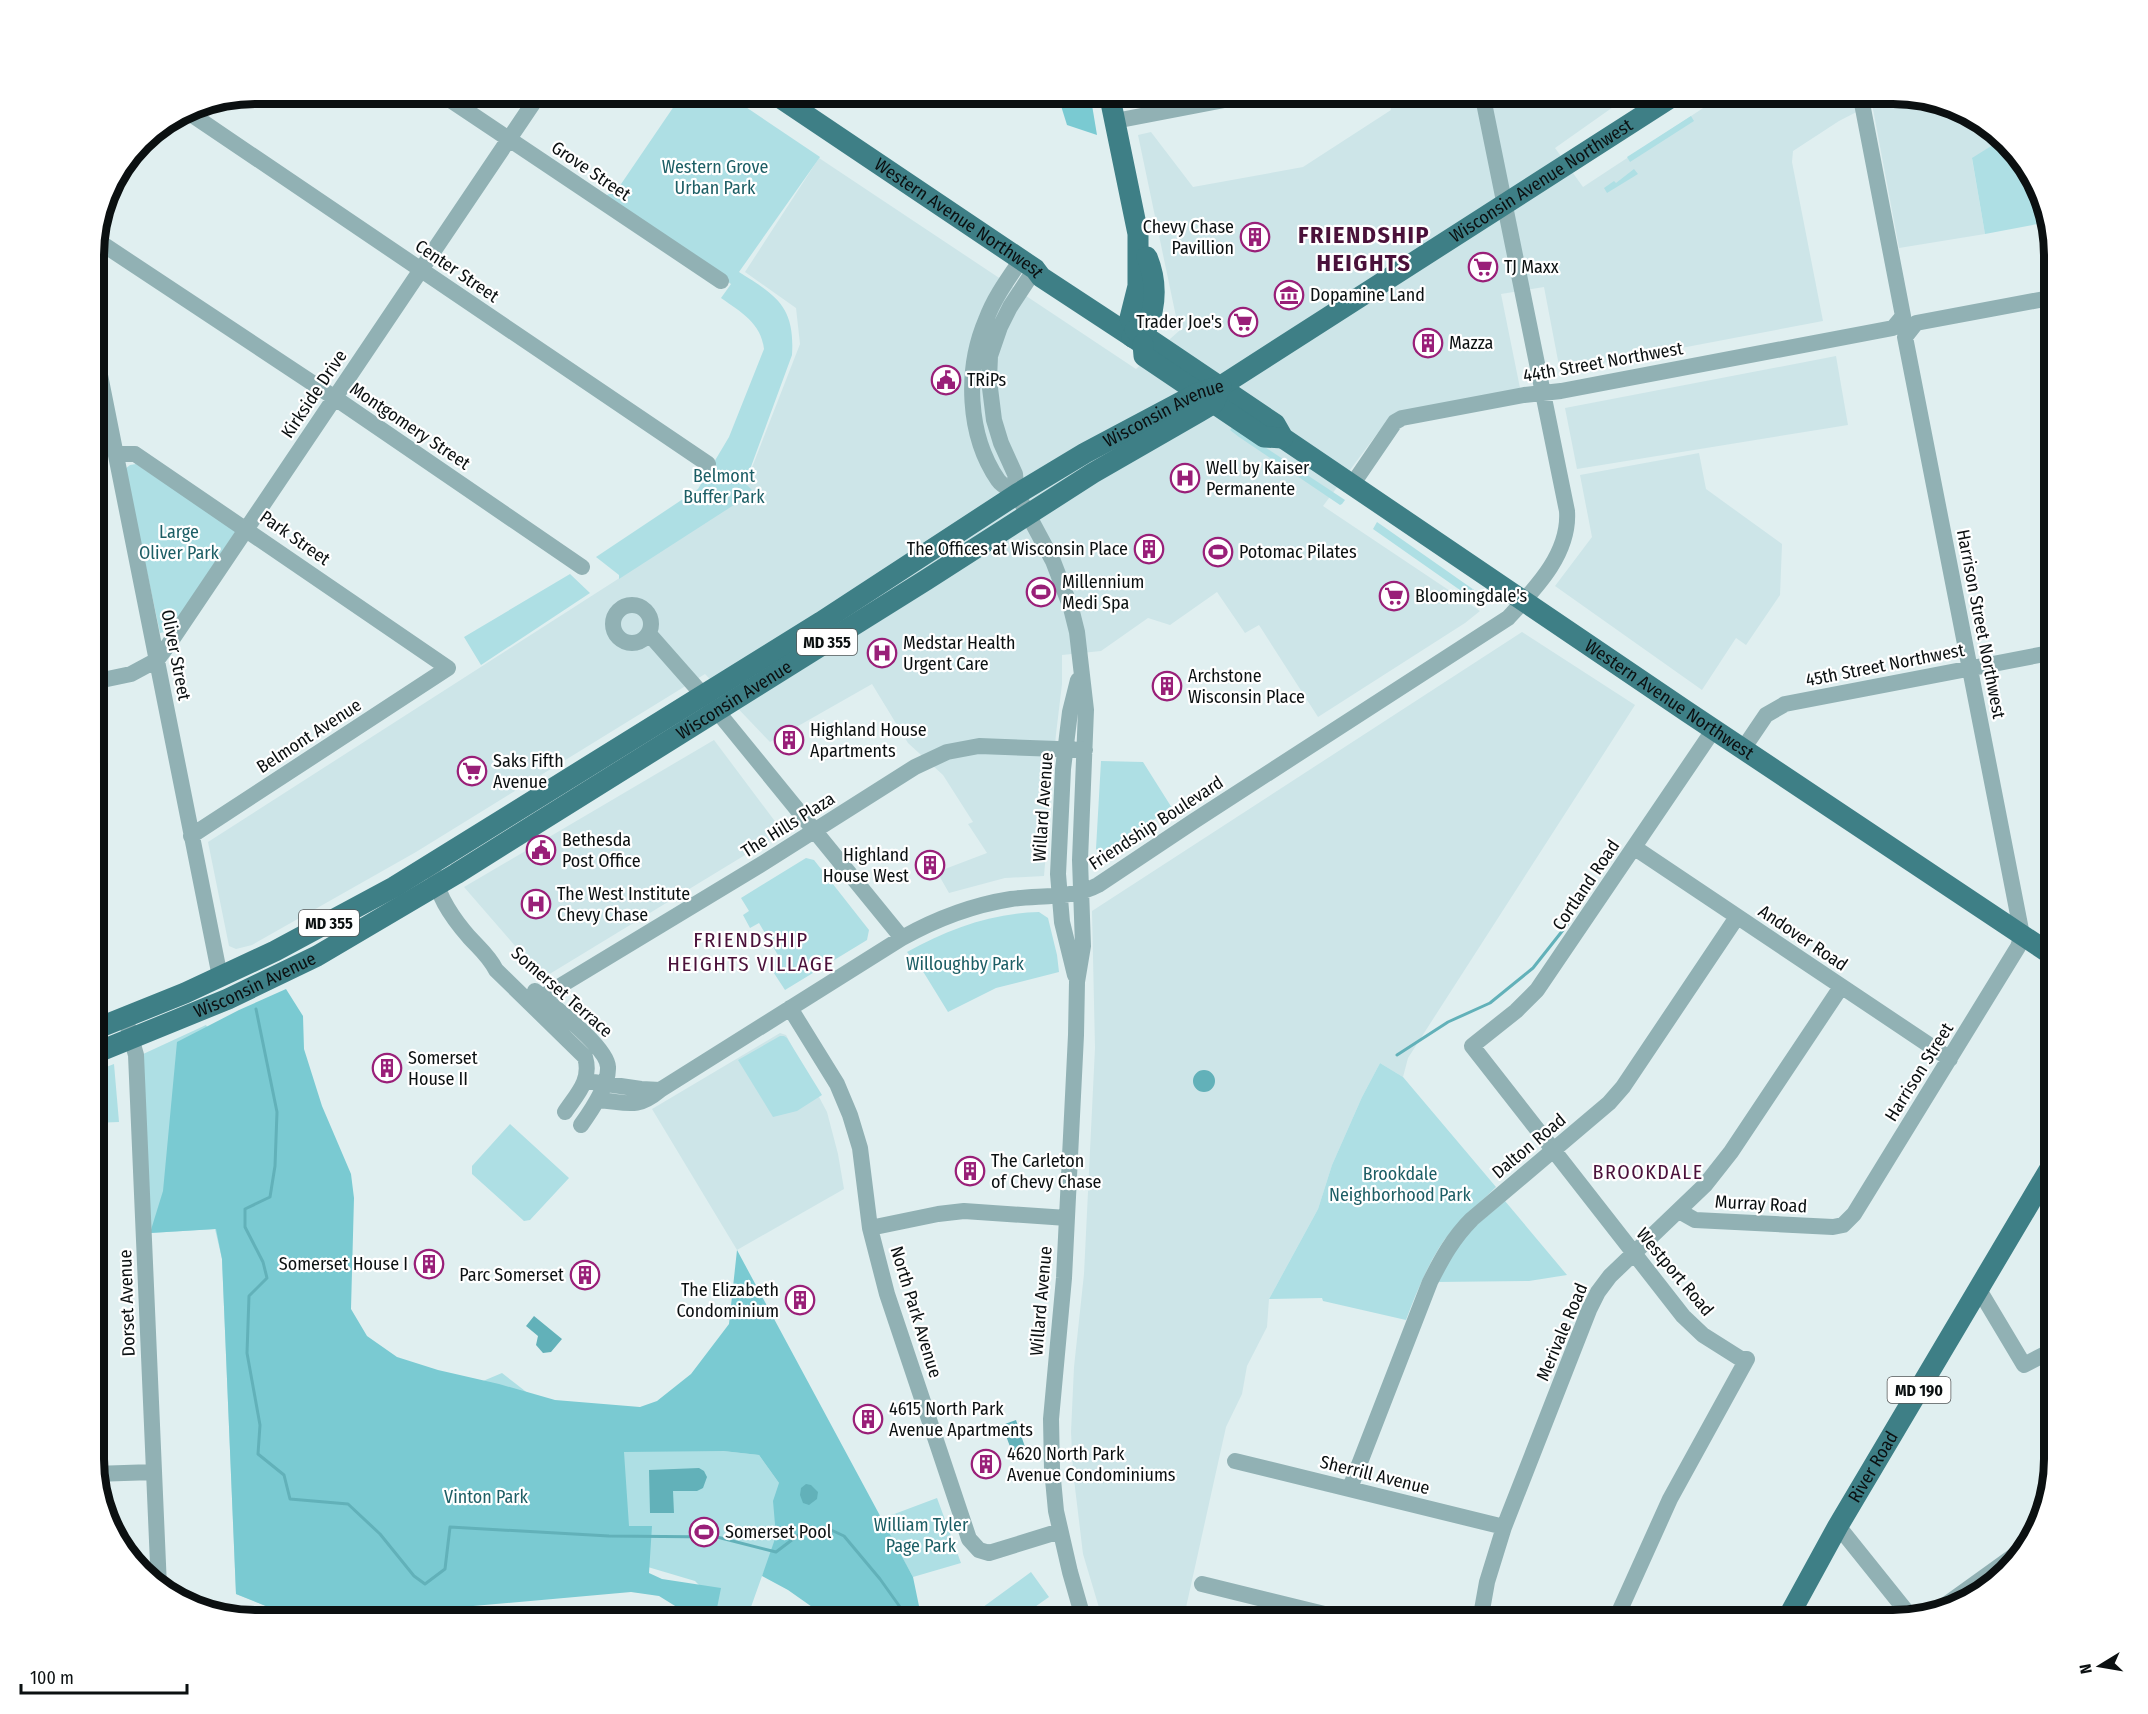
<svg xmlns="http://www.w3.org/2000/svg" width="2148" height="1714" font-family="'Fira Sans Condensed',sans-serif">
<rect width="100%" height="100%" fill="#e0eff0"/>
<path fill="#cde5e8" d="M1388 93H1633L1555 148 1583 187 1726 93H1894L1946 102 2000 133 2004 138 1972 159 1985 234 1899 248 1872 104 1839 121 1793 151 1792 162 1823 321 1560 371 1544 287 1501 294 1521 393 1383 426 1323 506 1480 611 1465 623 1318 717 1259 625 1245 633 1217 592 1170 625 1148 618 1101 651 1062 655V684L1056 734 1044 876 1005 878 949 893 937 872 987 853 968 824 973 822 943 775 908 743 872 684 770 742 705 674 416 852 252 945 236 949 229 946 208 842 618 579 742 493 800 344 796 308 745 272 819 158 1136 369 1179 331 1138 135 1151 132 1193 187 1303 167 1391 110Z
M1836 356 1848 425 1577 469 1565 408Z
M1699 453 1706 489 1782 544 1780 595 1746 645 1736 638 1702 690 1555 586 1592 537 1580 475Z
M1522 632 1635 705 1408 1058 1403 1077 1380 1063 1362 1097 1332 1165 1318 1209 1269 1299 1267 1327 1247 1366 1242 1394 1226 1427 1183 1621H1103L1083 1554 1073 1471 1071 1432 1074 1367 1084 1274 1095 1048 1092 911Z
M714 740 783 832 543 978 464 887Z
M780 1033 786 1035 827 1112 838 1154 844 1189 737 1250 652 1109Z"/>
<path fill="#aedfe4" d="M683 93H725L820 157 739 272C777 296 795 307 792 355L745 483 754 492 619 579V575L596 557 698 489 729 437 764 349C761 323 741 312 721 298L731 284 605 196 617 190Z
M1691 116 1694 121 1630 162 1627 157Z
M2004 138 2039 183 2048 222 1985 234 1972 158Z
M1634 169 1638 174 1607 193 1604 188 1614 181 1616 183Z
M1233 426 1345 500 1342 504 1340 505 1239 437 1230 430Z
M136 464 236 531 169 631 160 633 125 469 130 465Z
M1377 522 1487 599 1490 602 1483 604 1477 602 1373 529Z
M570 574 590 593 481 665 464 637Z
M1101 761 1143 762 1172 808 1101 853 1096 849Z
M806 858 814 860 869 930 867 940 785 990 768 964 779 957 759 923 750 928 743 915 749 911 741 898Z
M1039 912 1048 918 1057 955 1059 972 996 988 948 1012 924 973 907 952C948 929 991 913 1039 912Z
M206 1025 245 1087 277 1248 405 1414 502 1373 596 1446 723 1451 759 1455 779 1483V1538L762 1576 746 1621H710L709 1595 695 1581 631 1562 303 1621 236 1594 222 1259 215 1229 150 1233 141 1055Z
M780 1036H784L787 1038 822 1095 797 1111 773 1117 738 1060Z
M1380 1063 1403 1077 1496 1187C1477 1206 1453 1225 1439 1248 1425 1271 1415 1296 1406 1320L1323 1301 1322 1298 1269 1299 1318 1209 1332 1165 1362 1097Z
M114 1064 119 1122 93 1123V1072Z
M510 1124 569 1178 530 1220 524 1221 472 1174V1166Z
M1505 1201 1567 1275 1529 1281 1436 1282 1466 1234Z
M937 1498 961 1563 913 1577 881 1519Z
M1031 1572 1049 1597 1015 1621H992L985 1612 973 1621H970L968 1618Z"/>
<path fill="#7acad2" d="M1057 93H1090L1097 135 1067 125Z
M286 989 303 1016 304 1049 322 1106 351 1174 354 1198 351 1309 367 1336 397 1357 438 1370 499 1384 555 1400 640 1407 657 1401 691 1374 729 1324 737 1250 913 1577 919 1606 927 1621H832L788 1590 762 1576 776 1536 773 1501 779 1483 759 1455 723 1451 624 1452 629 1526H652L649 1573 662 1579 721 1588 717 1608 718 1621H680V1609L659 1596 631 1592 303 1621 236 1594 222 1259 216 1229 150 1233 163 1191 177 1042 239 1010Z"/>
<path fill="#62b1b9" d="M1193 1081a11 11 0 1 1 22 0a11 11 0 1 1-22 0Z
M534 1316 562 1339 551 1352 543 1353 536 1345 538 1336 526 1326Z
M1016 1420 1025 1447 1012 1452 1002 1425Z
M699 1468 704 1471 707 1477 703 1488 697 1491H673L674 1513H650L649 1470Z
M806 1484 811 1485 818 1492 817 1499 809 1505 803 1503 800 1495 801 1488Z"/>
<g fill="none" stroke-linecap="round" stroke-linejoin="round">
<path stroke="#62b1b9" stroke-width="3" d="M256 1009 277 1112 275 1166 270 1197 245 1209V1227L263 1262 267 1278 249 1296 247 1353 260 1425 258 1454 284 1475 290 1499 348 1504 380 1534 414 1576 425 1584 445 1569 450 1527 609 1536 717 1537 776 1552 805 1530 829 1529 844 1536 880 1579 910 1621
M1397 1055 1448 1022 1490 1003 1533 968 1567 925 1565 917"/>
<path stroke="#91b1b4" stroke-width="16" d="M440 93 721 281
M185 110 708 464
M1115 121 1261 93
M95 239 335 398 582 567
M1035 269 1010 307 1000 327 990 356 989 380 994 420 1001 443 1015 474 1017 494 1053 561 1071 608 1077 632 1086 710 1080 860 1083 946 1077 982 1076 1035 1064 1278 1051 1419 1052 1469 1056 1511 1070 1572 1084 1621
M93 340 220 977
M116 454H135L448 668 191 836
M1352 485 1395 422 1402 418 1524 395 1561 391 1893 328 1903 316 1860 93
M1017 494C1011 490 1002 486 998 480 967 435 965 369 986 320 994 298 1008 279 1021 260
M613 624a19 19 0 1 1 38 0a19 19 0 1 1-38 0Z
M650 635 717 711 902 938
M93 682 131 674 157 660 169 644 540 93
M1743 749 1766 715 1785 704 2055 652
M1635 848 1950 1059
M435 875C437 896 455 921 469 937 480 949 489 956 496 970L585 1057C592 1080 577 1094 565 1112
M1075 975 1062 922 1058 874 1063 769 1070 712 1078 680
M535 991C551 1005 607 1046 608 1067 609 1085 591 1111 581 1125
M532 1003 765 862 915 767 947 752 979 746 1085 750
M790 1008 837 1084 850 1115 860 1148 870 1228 887 1294 969 1539 979 1550 989 1553 1060 1531
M128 1027 136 1055 159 1587
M593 1082 641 1089 660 1090
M598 1100C627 1102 636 1110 660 1090L902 938C936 919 973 905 1011 899 1040 895 1072 899 1098 885L1194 821 1508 618C1535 589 1570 554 1567 511L1482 93
M1679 1211 1695 1220 1833 1227 1843 1225 1854 1214 2018 947 2022 935 1905 337 1916 323 2055 297
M870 1228 938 1214 964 1211 1067 1218
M1978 1288 2024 1365 2055 1349
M1235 1461 1504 1527
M94 1474 154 1472
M1350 1488 1430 1282C1442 1258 1453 1238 1472 1219L1609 1103 1623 1087 1737 917
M1838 1526 1911 1617
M1202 1584 1353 1621
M1937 1611 2026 1547
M1480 1621 1487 1582 1504 1527 1589 1310 1598 1292 1610 1276 1705 1185 1731 1152 1841 987
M1615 1621 1670 1499 1747 1359H1741L1703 1335 1683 1316 1472 1046 1516 1011 1537 990 1714 729"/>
<g stroke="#3e7f86" stroke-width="21">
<path id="s1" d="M773 93 1035 269 1041 277 1143 344 1152 341 1275 424 1283 438 1686 711 2055 957"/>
<path d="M1109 93 1138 234V286L1130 318 1135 330 1132 337"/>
<path d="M1135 330 1147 328C1156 305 1157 281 1147 257"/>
<path d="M1143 344 1144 356 1264 437 1283 438"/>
<path id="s2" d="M93 1030 185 993 275 951 394 887 821 622 1017 494 1085 453 1198 393 1221 386 1678 93"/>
<path id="s3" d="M93 1054 228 999 317 956 456 874 926 580 1093 473 1199 412 1214 403 1221 386"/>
<path id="s4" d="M1786 1621 1838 1526 2055 1160"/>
</g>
</g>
<defs>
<g id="building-ring" transform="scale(1.5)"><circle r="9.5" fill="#fff" stroke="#991f78" stroke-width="1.5"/><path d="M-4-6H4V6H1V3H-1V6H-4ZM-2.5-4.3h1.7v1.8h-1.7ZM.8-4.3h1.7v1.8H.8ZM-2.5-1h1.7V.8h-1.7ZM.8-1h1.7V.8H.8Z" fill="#991f78"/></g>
<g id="supermarket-ring" transform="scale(1.5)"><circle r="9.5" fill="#fff" stroke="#991f78" stroke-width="1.5"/><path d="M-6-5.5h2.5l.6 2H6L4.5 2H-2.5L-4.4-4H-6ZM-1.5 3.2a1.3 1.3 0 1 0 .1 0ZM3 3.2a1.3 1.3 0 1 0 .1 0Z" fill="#991f78"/></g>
<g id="museum-ring" transform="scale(1.5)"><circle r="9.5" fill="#fff" stroke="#991f78" stroke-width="1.5"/><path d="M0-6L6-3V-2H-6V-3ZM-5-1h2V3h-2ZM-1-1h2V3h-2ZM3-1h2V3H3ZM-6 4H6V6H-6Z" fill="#991f78"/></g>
<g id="civic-ring" transform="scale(1.5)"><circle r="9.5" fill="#fff" stroke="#991f78" stroke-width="1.5"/><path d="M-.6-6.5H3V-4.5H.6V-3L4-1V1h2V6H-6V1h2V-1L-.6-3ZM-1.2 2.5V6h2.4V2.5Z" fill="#991f78"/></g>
<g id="hospital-ring" transform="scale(1.5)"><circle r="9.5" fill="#fff" stroke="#991f78" stroke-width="1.5"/><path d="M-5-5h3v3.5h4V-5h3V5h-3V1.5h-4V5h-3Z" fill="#991f78"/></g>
<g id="stadium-ring" transform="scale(1.5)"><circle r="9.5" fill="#fff" stroke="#991f78" stroke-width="1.5"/><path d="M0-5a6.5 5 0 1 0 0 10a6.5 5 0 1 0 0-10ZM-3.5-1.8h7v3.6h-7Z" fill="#991f78"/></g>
</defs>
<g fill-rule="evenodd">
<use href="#building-ring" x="1255" y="237"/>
<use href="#supermarket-ring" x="1483" y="267"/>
<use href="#museum-ring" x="1289" y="295"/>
<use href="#supermarket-ring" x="1243" y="322"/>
<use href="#building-ring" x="1428" y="343"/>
<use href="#civic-ring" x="946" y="380"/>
<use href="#hospital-ring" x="1185" y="478"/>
<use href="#building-ring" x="1149" y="549"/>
<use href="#stadium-ring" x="1218" y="552"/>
<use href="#stadium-ring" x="1041" y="592"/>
<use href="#supermarket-ring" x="1394" y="596"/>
<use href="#hospital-ring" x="882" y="653"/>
<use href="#building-ring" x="1167" y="686"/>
<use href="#building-ring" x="789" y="740"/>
<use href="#supermarket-ring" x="472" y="771"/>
<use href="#civic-ring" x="541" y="850"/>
<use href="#building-ring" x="930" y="865"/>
<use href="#hospital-ring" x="536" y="904"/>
<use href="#building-ring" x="387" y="1068"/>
<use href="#building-ring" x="970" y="1171"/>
<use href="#building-ring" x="429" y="1264"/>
<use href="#building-ring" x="585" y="1275"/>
<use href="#building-ring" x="800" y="1300"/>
<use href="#building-ring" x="868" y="1419"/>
<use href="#building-ring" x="986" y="1464"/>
<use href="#stadium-ring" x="704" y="1532"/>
</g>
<g text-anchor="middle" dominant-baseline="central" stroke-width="4.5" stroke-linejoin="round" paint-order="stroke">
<g fill="#fff" stroke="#545858" stroke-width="1.5">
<rect x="797" y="629" width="60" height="26" rx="4.5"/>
<rect x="299" y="910" width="60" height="26" rx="4.5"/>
<rect x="1887.5" y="1377" width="63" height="26" rx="4.5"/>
</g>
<g font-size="16" font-weight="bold" fill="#0b1011">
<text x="827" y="642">MD 355</text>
<text x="329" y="923">MD 355</text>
<text x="1919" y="1390">MD 190</text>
</g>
<g font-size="18" fill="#1c5e65" stroke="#fff">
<text x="715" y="167">Western Grove<tspan x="715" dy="21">Urban Park</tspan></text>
<text x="724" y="476">Belmont<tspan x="724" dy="21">Buffer Park</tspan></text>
<text x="179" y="532">Large<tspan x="179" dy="21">Oliver Park</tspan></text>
<text x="965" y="964">Willoughby Park</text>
<text x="1400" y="1174">Brookdale<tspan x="1400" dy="21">Neighborhood Park</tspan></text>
<text x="486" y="1497">Vinton Park</text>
<text x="921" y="1525">William Tyler<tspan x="921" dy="21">Page Park</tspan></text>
</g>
<g font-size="18" fill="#0b1011" stroke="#fff">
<text transform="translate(591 171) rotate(34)">Grove Street</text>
<text stroke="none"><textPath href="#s2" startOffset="1682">Wisconsin Avenue Northwest</textPath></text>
<text stroke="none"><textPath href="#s1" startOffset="224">Western Avenue Northwest</textPath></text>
<text transform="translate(457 271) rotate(34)">Center Street</text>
<text transform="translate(1603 362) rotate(-10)">44th Street Northwest</text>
<text transform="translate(314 394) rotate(-56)">Kirkside Drive</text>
<text stroke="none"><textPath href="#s2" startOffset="1238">Wisconsin Avenue</textPath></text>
<text transform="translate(410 426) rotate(34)">Montgomery Street</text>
<text transform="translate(295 538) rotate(35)">Park Street</text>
<text transform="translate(1981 624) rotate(79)">Harrison Street Northwest</text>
<text transform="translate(176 655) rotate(79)">Oliver Street</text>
<text transform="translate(1885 665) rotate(-11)">45th Street Northwest</text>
<text stroke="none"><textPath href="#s1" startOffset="1088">Western Avenue Northwest</textPath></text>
<text stroke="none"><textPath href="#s3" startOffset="734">Wisconsin Avenue</textPath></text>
<text transform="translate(309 736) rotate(-33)">Belmont Avenue</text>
<text transform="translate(1043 807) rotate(-86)">Willard Avenue</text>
<text transform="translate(1156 823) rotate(-33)">Friendship Boulevard</text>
<text transform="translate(788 825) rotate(-32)">The Hills Plaza</text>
<text transform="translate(1586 885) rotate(-56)">Cortland Road</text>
<text transform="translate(1803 938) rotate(34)">Andover Road</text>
<text stroke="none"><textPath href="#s3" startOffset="176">Wisconsin Avenue</textPath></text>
<text transform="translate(562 992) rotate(41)">Somerset Terrace</text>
<text transform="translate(1919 1072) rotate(-58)">Harrison Street</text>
<text transform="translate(1529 1146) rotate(-40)">Dalton Road</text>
<text transform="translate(1761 1204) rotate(3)">Murray Road</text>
<text transform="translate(1675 1272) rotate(50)">Westport Road</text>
<text transform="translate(1041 1301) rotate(-85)">Willard Avenue</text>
<text transform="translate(127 1303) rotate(-92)">Dorset Avenue</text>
<text transform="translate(916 1312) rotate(73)">North Park Avenue</text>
<text transform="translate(1562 1332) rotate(-67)">Merivale Road</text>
<text stroke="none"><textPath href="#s4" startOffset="177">River Road</textPath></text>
<text transform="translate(1375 1475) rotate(14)">Sherrill Avenue</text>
</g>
<g font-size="18" fill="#0b1011" stroke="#fff" text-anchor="start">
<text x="1234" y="227" text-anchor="end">Chevy Chase<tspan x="1234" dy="21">Pavillion</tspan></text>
<text x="1504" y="267">TJ Maxx</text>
<text x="1310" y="295">Dopamine Land</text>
<text x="1222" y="322" text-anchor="end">Trader Joe's</text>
<text x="1449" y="343">Mazza</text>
<text x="967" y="380">TRiPs</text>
<text x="1206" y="468">Well by Kaiser<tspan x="1206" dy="21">Permanente</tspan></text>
<text x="1128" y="549" text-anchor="end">The Offices at Wisconsin Place</text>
<text x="1239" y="552">Potomac Pilates</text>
<text x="1062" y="582">Millennium<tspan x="1062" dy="21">Medi Spa</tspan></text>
<text x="1415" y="596">Bloomingdale's</text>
<text x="903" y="643">Medstar Health<tspan x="903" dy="21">Urgent Care</tspan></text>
<text x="1188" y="676">Archstone<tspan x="1188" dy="21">Wisconsin Place</tspan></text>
<text x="810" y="730">Highland House<tspan x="810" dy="21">Apartments</tspan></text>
<text x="493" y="761">Saks Fifth<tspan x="493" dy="21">Avenue</tspan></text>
<text x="562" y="840">Bethesda<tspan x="562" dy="21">Post Office</tspan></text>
<text x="909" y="855" text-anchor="end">Highland<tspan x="909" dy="21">House West</tspan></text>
<text x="557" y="894">The West Institute<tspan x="557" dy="21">Chevy Chase</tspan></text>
<text x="408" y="1058">Somerset<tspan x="408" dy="21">House II</tspan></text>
<text x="991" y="1161">The Carleton<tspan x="991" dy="21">of Chevy Chase</tspan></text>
<text x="408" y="1264" text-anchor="end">Somerset House I</text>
<text x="564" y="1275" text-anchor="end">Parc Somerset</text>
<text x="779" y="1290" text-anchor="end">The Elizabeth<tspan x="779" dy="21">Condominium</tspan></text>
<text x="889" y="1409">4615 North Park<tspan x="889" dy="21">Avenue Apartments</tspan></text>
<text x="1007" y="1454">4620 North Park<tspan x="1007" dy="21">Avenue Condominiums</tspan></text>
<text x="725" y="1532">Somerset Pool</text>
</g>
<g font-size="20" letter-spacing="1.5" fill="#4a113a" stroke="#fff">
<text x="1648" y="1172">BROOKDALE</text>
</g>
<g font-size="21" letter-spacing="1.5" fill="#4a113a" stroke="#fff">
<text x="751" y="940">FRIENDSHIP<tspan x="751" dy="24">HEIGHTS VILLAGE</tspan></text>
</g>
<g font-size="24" font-weight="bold" letter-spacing="1.5" fill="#4a113a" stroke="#fff">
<text x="1364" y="235">FRIENDSHIP<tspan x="1364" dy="28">HEIGHTS</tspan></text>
</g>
</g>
<path d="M0 0H2148V1714H0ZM255 104H1893A151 151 0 0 1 2044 255V1459A151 151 0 0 1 1893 1610H255A151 151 0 0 1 104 1459V255A151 151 0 0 1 255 104Z" fill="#fff" fill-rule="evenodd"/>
<path fill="none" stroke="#0b1011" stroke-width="8" d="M255 104H1893A151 151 0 0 1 2044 255V1459A151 151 0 0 1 1893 1610H255A151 151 0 0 1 104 1459V255A151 151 0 0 1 255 104Z"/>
<g transform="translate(2100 1666) rotate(259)" stroke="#ffffff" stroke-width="4.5" paint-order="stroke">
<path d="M0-4.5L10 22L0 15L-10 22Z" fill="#0b1011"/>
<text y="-9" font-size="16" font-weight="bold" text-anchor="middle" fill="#0b1011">N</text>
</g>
<path d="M21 1684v9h166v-9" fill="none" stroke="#0b1011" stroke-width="3"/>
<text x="30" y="1684" font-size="18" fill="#0b1011" stroke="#ffffff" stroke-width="4.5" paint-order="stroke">100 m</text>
</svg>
